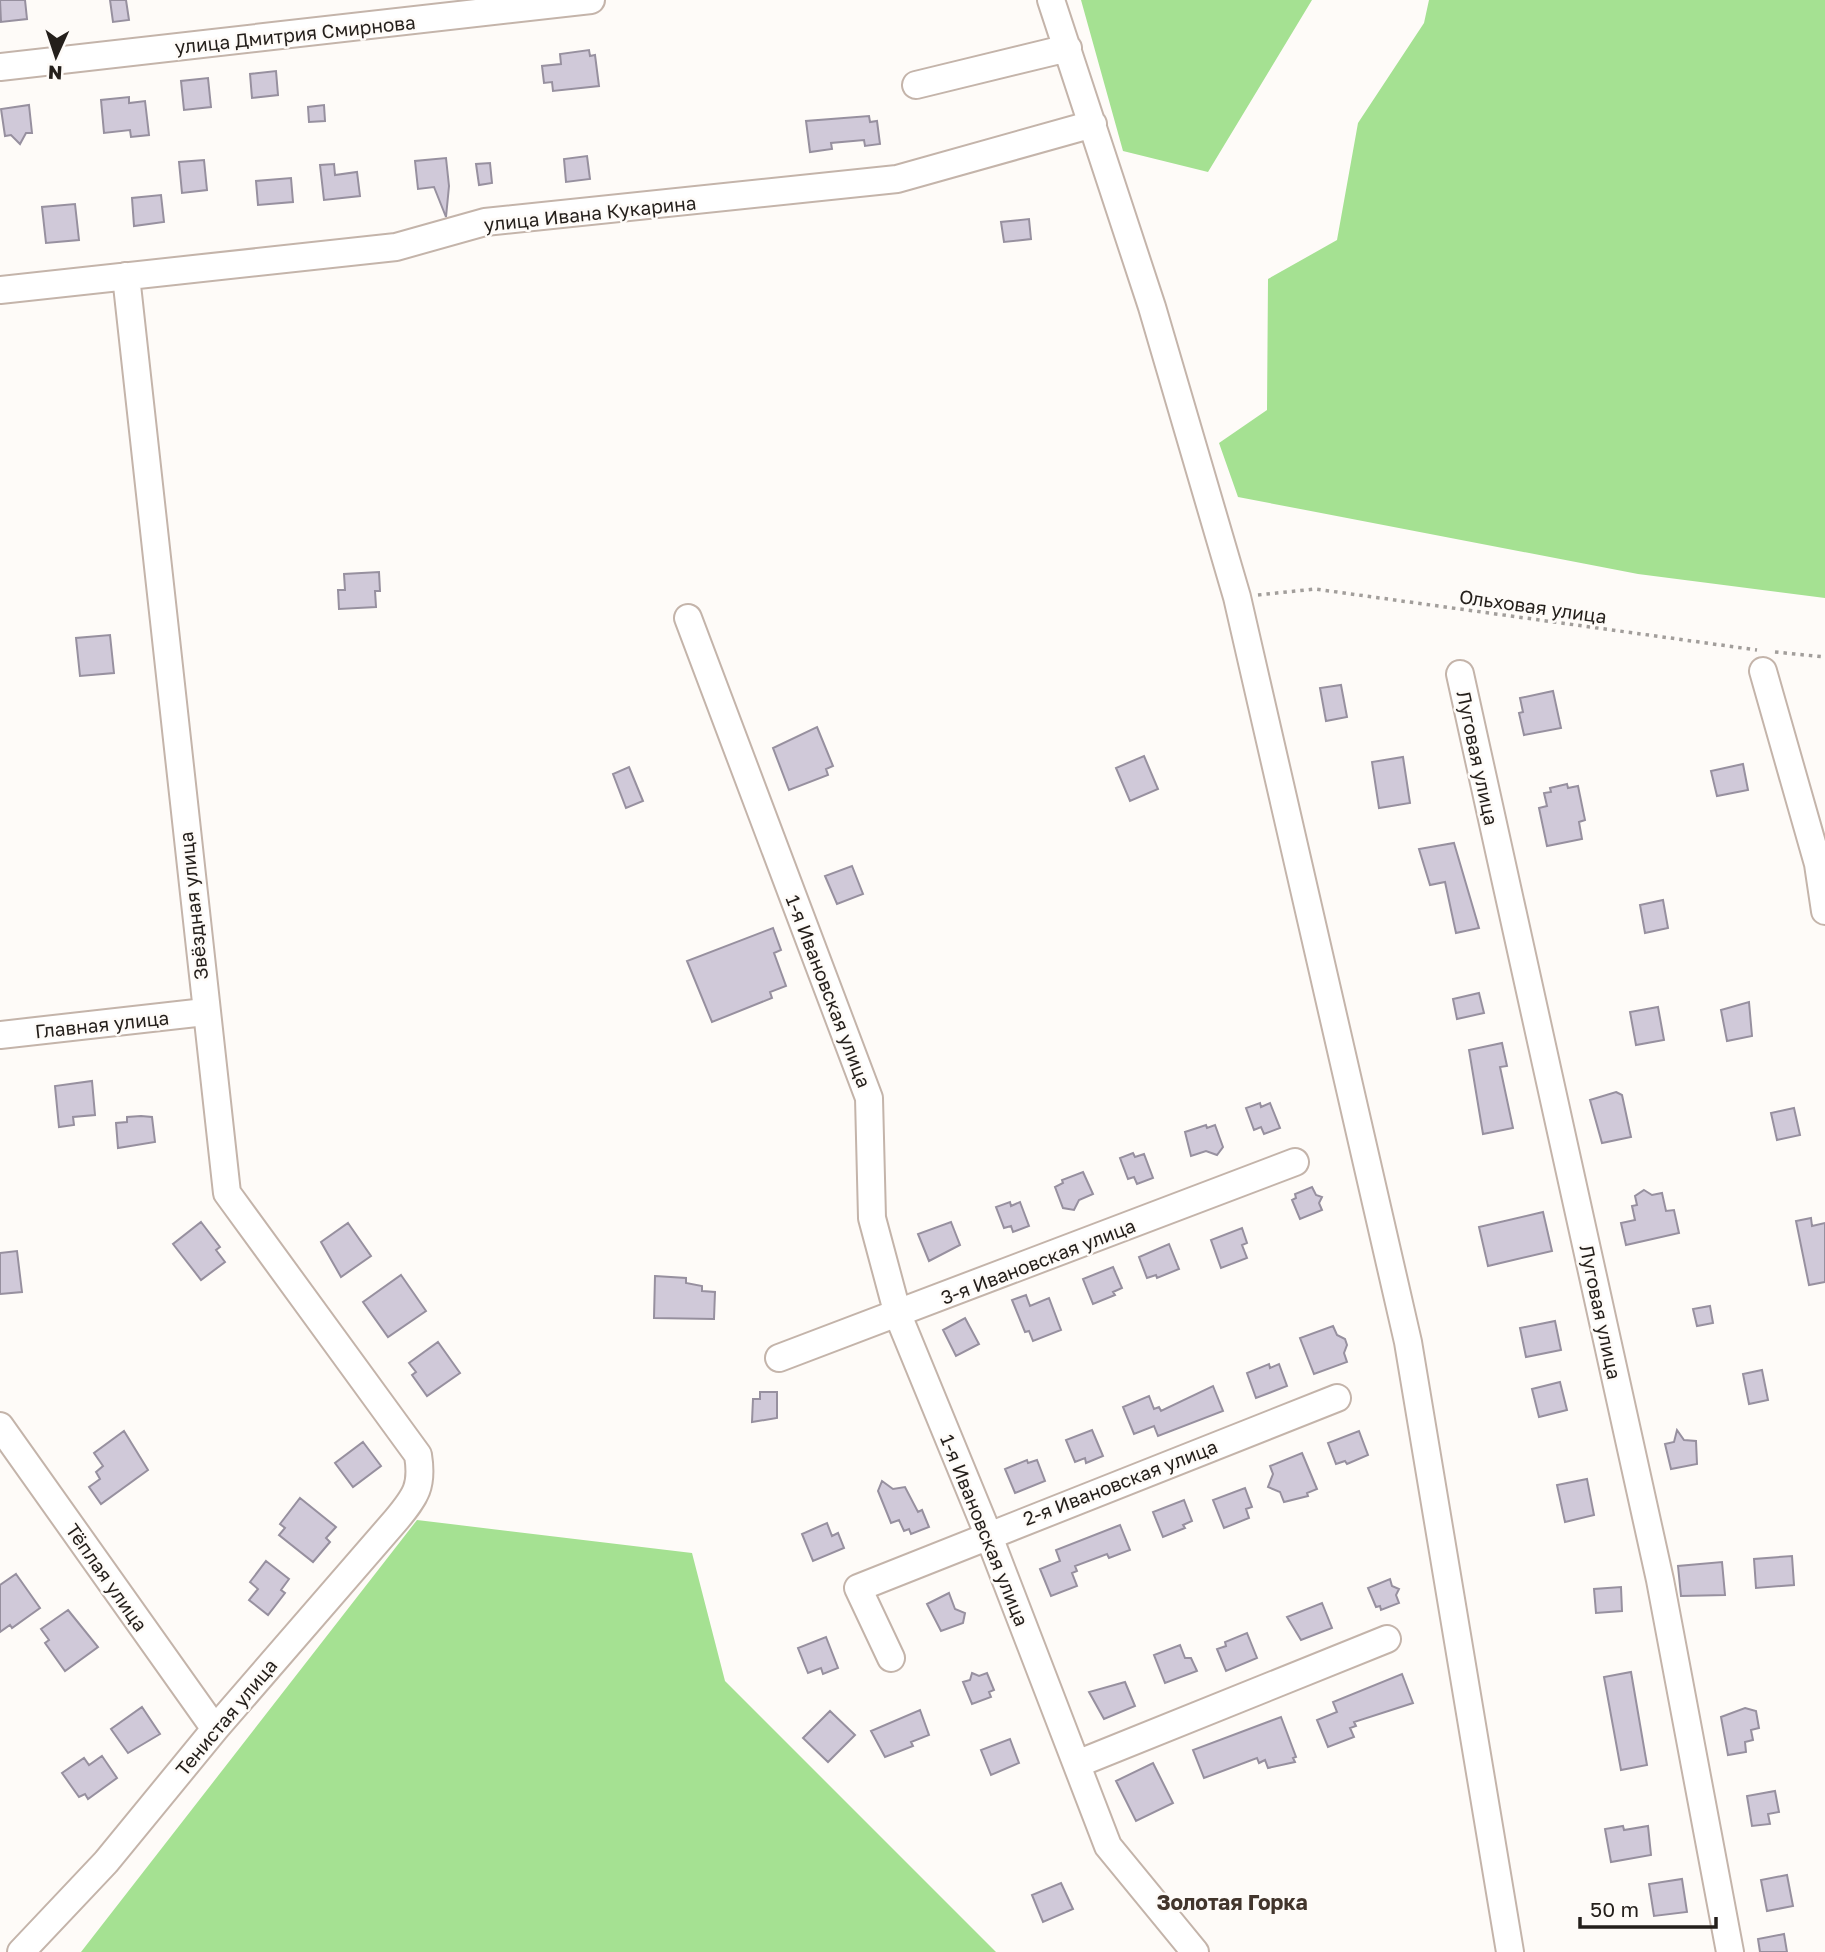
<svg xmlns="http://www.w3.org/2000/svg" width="1825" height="1952" font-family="'Golos Text',sans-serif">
<rect width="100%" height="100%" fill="#fefbf8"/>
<path fill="#a5e192" d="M1081 0H1312L1208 172 1123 151Z
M1429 0H1825V598L1638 574 1238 497 1219 443 1267 410 1268 279 1337 240 1358 123 1424 23Z
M417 1520 692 1553 725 1681 996 1952H81Z"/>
<path fill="#d0c9d9" stroke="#97909f" stroke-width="2" d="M0 0H25L27 19 1 22Z
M110 0H126L129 20 113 22Z
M589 50 590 56 595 55 599 86 553 91 552 82 544 83 542 66 561 64 560 54Z
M276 71 278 95 252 98 250 74Z
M208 78 211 107 184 110 181 81Z
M129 97V103L145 101 149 135 131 137 130 130 104 133 101 100Z
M29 105 32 133H26L20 144 11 135 5 136 1 109Z
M324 105 325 121 309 122 308 107Z
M869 116 870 122 877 121 880 144 865 146 864 140 831 143 832 149 810 152 806 121Z
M587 156 590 179 566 182 564 159Z
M446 158 449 186 446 217 434 187 418 189 415 161Z
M204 160 207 190 182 193 179 162Z
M490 163 492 183 479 185 476 164Z
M334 164 335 175 357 172 360 196 324 200 320 165Z
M291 178 293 202 258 205 256 181Z
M161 195 164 222 134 226 132 198Z
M75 204 79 240 46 243 42 207Z
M1029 219 1031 239 1004 242 1001 222Z
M379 572 380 591H375L376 607 339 609 338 590H345L344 574Z
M110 635 114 673 80 676 76 638Z
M1341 685 1347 717 1326 721 1320 688Z
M1553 691 1561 728 1524 735 1519 713 1523 712 1520 698Z
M817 727 833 766 826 769 828 775 789 790 773 748Z
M1144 756 1158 789 1130 801 1116 768Z
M1403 757 1410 803 1379 808 1372 762Z
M1743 764 1748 790 1717 796 1711 771Z
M629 767 643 801 626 808 613 774Z
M1567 784 1568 788 1578 786 1585 820 1579 822 1582 839 1547 846 1539 808 1547 806 1544 793 1551 792 1550 788Z
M1454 843 1479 928 1456 933 1445 882 1430 885 1419 849Z
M852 866 863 894 837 904 825 876Z
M1663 900 1668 928 1645 933 1640 905Z
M773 928 781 950 774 953 786 986 770 992 772 998 712 1022 687 961Z
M1479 993 1484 1013 1457 1019 1453 999Z
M1749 1002 1752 1036 1727 1041 1721 1010Z
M1658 1007 1664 1040 1636 1045 1630 1012Z
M1502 1043 1507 1066 1500 1067 1513 1128 1483 1134 1469 1050Z
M92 1081 95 1115 73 1117 74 1125 59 1127 55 1086Z
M1616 1092 1622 1095 1631 1137 1602 1143 1590 1100Z
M1260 1103 1261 1107 1270 1103 1280 1128 1264 1134 1261 1127 1254 1130 1246 1108Z
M1794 1108 1800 1135 1777 1140 1771 1113Z
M141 1116 152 1117 155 1142 118 1148 116 1123 127 1122V1117Z
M1206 1125 1207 1128 1215 1125 1223 1147 1217 1155 1206 1151 1191 1156 1185 1132Z
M1133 1153 1135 1157 1144 1154 1153 1178 1137 1184 1134 1177 1128 1179 1120 1158Z
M1083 1172 1093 1194 1079 1200 1074 1210 1063 1208 1055 1187 1063 1183 1062 1180Z
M1312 1187 1316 1195 1322 1197 1319 1203 1322 1210 1300 1219 1292 1200 1296 1198 1295 1194Z
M1644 1190 1652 1195 1662 1193 1666 1211 1674 1210 1679 1233 1626 1245 1621 1223 1635 1220 1632 1206 1637 1205 1635 1196Z
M1010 1202 1011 1206 1020 1202 1029 1226 1013 1232 1011 1226 1004 1228 996 1207Z
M1543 1212 1552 1251 1488 1266 1479 1227Z
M1811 1218 1812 1226 1825 1223V1282L1809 1285 1796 1221Z
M201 1222 220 1247 216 1250 225 1262 201 1280 173 1244Z
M951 1222 960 1245 929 1261 918 1234Z
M348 1223 371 1256 341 1277 321 1242Z
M1242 1228 1247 1243 1242 1245 1247 1258 1221 1268 1211 1240Z
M1169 1244 1179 1269 1157 1278 1156 1275 1147 1278 1139 1257Z
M17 1251 22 1292 0 1294V1253Z
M1113 1267 1122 1288 1113 1292 1115 1295 1093 1304 1083 1279Z
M401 1275 426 1311 388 1337 363 1302Z
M655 1276 686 1278V1283L702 1286V1291L715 1292 714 1319 654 1318Z
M1026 1295 1030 1306 1049 1298 1061 1330 1033 1341 1029 1331 1025 1332 1012 1300Z
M1710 1306 1713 1323 1697 1326 1693 1309Z
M965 1318 979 1344 956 1356 943 1330Z
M1555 1321 1561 1350 1526 1357 1520 1328Z
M1333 1326 1337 1335 1345 1339 1347 1345 1344 1353 1347 1362 1314 1374 1300 1338Z
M438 1342 460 1373 427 1396 412 1375 416 1372 409 1363Z
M1269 1364 1270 1368 1279 1364 1287 1386 1256 1398 1247 1373Z
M1762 1370 1768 1400 1749 1404 1743 1374Z
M1560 1382 1567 1410 1539 1417 1532 1389Z
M1213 1386 1223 1411 1158 1436 1154 1426 1134 1434 1123 1407 1149 1396 1154 1409 1159 1407 1161 1411Z
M760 1392H777V1418L752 1422 753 1399H760Z
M1092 1430 1103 1456 1086 1463 1085 1458 1075 1462 1066 1440Z
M1677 1430 1684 1440 1696 1441 1697 1464 1671 1469 1665 1444 1674 1442Z
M124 1431 148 1470 101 1504 89 1487 100 1479 96 1472 103 1466 94 1453Z
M1359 1431 1368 1455 1347 1464 1345 1461 1336 1464 1328 1443Z
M363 1442 381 1466 353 1487 335 1463Z
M1302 1453 1317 1489 1307 1493 1308 1496 1284 1502 1280 1492 1268 1487 1273 1474 1270 1466Z
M1027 1460 1028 1463 1037 1460 1045 1481 1015 1493 1005 1469Z
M1587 1479 1594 1515 1565 1522 1557 1485Z
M882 1481 893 1489 905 1487 918 1512 922 1510 929 1527 911 1534 909 1529 904 1531 899 1520 891 1523 878 1491Z
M1245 1488 1252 1507 1246 1509 1249 1518 1224 1528 1213 1500Z
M300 1498 336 1527 326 1538 330 1542 313 1562 279 1535 285 1528 280 1524Z
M1184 1500 1192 1521 1183 1525 1185 1528 1163 1537 1153 1512Z
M827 1523 832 1536 838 1533 844 1548 813 1561 802 1534Z
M1120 1525 1130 1550 1109 1558 1107 1554 1075 1566 1077 1571 1072 1573 1077 1586 1051 1596 1040 1569 1060 1561 1056 1550Z
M1792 1556 1794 1585 1756 1588 1754 1559Z
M266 1561 289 1579 281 1590 285 1593 268 1615 249 1600 258 1589 250 1582Z
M1722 1562 1725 1595 1681 1596 1678 1566Z
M16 1574 40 1608 12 1628 10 1625 0 1632V1585Z
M1390 1579 1392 1586 1399 1589 1396 1595 1399 1603 1381 1610 1380 1606 1376 1607 1368 1588Z
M1621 1587 1622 1611 1596 1613 1594 1589Z
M949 1593 955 1609 965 1613 963 1623 941 1631 927 1604Z
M1322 1603 1332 1628 1301 1640 1287 1617Z
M68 1610 98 1647 65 1671 45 1643 49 1640 41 1629Z
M1247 1633 1257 1658 1226 1671 1217 1649 1226 1646 1225 1642Z
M826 1637 838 1668 823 1674 821 1668 808 1673 798 1648Z
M1180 1645 1185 1658H1191L1197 1671 1165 1683 1154 1655Z
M1631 1672 1647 1765 1621 1770 1604 1677Z
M972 1673 979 1676 987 1673 994 1690 989 1692 991 1697 972 1704 963 1682 970 1680Z
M1402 1674 1413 1703 1354 1722 1356 1726 1350 1728 1354 1737 1328 1747 1317 1720 1337 1712 1333 1702Z
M1125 1682 1135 1706 1104 1719 1089 1692Z
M142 1707 160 1734 128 1753 111 1729Z
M1745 1708 1756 1711 1759 1728 1751 1730 1753 1740 1745 1742 1746 1752 1728 1755 1721 1717Z
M920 1710 929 1735 911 1742 913 1746 885 1757 871 1731Z
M830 1711 855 1735 828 1762 803 1738Z
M1281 1717 1296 1757 1293 1758 1295 1762 1268 1768 1265 1760 1259 1763 1257 1758 1204 1778 1193 1750Z
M1010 1739 1019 1763 991 1775 981 1750Z
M102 1756 117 1778 88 1799 85 1794 79 1797 62 1773 84 1758 89 1765Z
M1153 1763 1173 1803 1136 1821 1116 1781Z
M1775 1791 1779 1812 1768 1814 1770 1824 1752 1826 1747 1796Z
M1623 1826 1624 1830 1648 1826 1651 1855 1611 1862 1605 1829Z
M1787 1875 1793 1906 1767 1911 1761 1880Z
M1682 1879 1687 1912 1654 1916 1649 1884Z
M1061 1883 1073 1909 1043 1922 1032 1895Z
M1784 1934 1787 1952H1760L1758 1939Z"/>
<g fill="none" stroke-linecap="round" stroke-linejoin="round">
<g stroke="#c4b4aa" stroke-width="30">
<path id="minor" d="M1051 0 1152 307 1237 597 1408 1342 1510 1952
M0 67 591 0
M916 85 1068 48
M0 290 396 247 485 222 897 179 1093 124
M688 618 869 1098 872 1218 898 1315 988 1534 1108 1846 1195 1952
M1763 671 1818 864 1825 911
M1460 674 1660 1580 1730 1952
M0 1035 205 1012
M779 1358 1295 1162
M0 1426 215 1729
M891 1658 858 1588 1337 1398
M1077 1764 1387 1639
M21 1952 106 1862 215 1729 396 1520C416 1496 423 1486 418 1455L227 1193 126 276"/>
</g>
<path stroke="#a29e9b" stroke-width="3.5" stroke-dasharray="3.5 5" stroke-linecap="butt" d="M1258 595 1315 589 1757 650
M1775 652 1825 657"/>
<use href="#minor" stroke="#fff" stroke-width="26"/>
</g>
<g text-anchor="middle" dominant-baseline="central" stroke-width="5" stroke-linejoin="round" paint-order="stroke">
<g font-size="19" fill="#241f1b" stroke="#fefbf8">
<text transform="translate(295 34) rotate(-6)">улица Дмитрия Смирнова</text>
<text transform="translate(590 213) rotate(-6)">улица Ивана Кукарина</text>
<text transform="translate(1533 606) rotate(8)">Ольховая улица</text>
<text transform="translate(1478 758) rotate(78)">Луговая улица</text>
<text transform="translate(193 906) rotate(-96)">Звёздная улица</text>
<text transform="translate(829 991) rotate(69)">1-я Ивановская улица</text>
<text transform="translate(102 1024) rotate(-6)">Главная улица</text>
<text transform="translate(1038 1261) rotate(-21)">3-я Ивановская улица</text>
<text transform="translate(1601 1312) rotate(78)">Луговая улица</text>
<text transform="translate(1120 1482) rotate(-21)">2-я Ивановская улица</text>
<text transform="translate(985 1530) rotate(68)">1-я Ивановская улица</text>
<text transform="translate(107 1577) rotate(55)">Тёплая улица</text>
<text transform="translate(226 1717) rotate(-50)">Тенистая улица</text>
</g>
<g font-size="21" font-weight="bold" fill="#42352c" stroke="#fefbf8">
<text x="1232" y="1902">Золотая Горка</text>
</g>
</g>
<g transform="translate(56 56) rotate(183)" stroke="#fefbf8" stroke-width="5" paint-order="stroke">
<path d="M0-5L12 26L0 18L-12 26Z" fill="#241f1b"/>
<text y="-10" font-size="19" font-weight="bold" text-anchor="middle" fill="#241f1b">N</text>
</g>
<path d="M1580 1917v10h136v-10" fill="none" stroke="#241f1b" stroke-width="3.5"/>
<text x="1590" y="1917" font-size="21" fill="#241f1b" stroke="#fefbf8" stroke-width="5" paint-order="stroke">50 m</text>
</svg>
